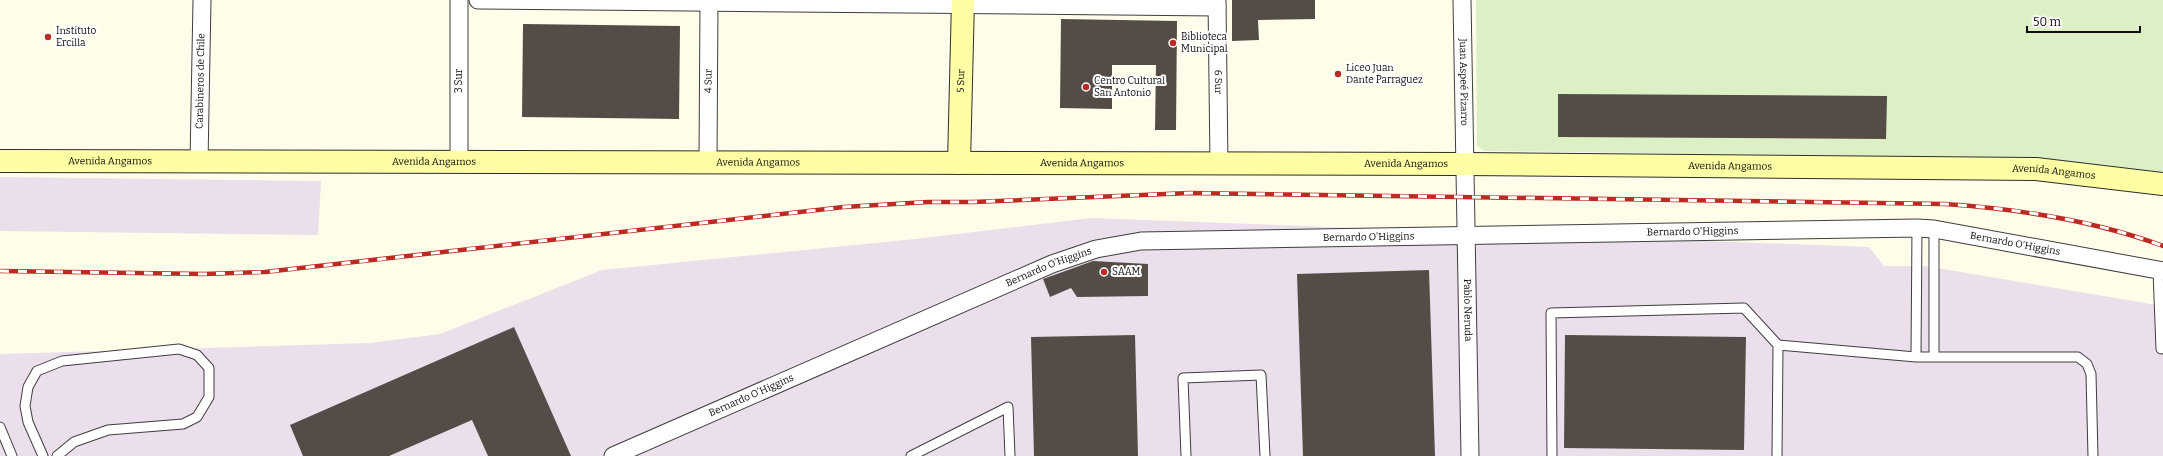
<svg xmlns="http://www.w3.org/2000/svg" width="2163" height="456" font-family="Bitter,serif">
<rect width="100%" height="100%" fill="#fffde9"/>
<path fill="#eadfea" d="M0 177 321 181 318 235 0 231Z
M1091 218 1869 247 1884 266H1925L2163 306V456H0V354L370 343 440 334 602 270 915 239Z"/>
<path fill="#ddf0c5" d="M1476 0H2163V170L2160 173 2046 162 1968 157 1484 151 1477 146Z"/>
<path fill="#544d47" d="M1232 0H1315V19L1258 20 1259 40 1232 41Z
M1061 19 1177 21 1176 130H1155L1156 65H1112V109L1060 108Z
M523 24 680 26 679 119 522 117Z
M1558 94 1887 96 1886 139 1558 137Z
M1093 261 1148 264V296L1077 297 1071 288 1050 297 1043 279Z
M1429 270 1435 456H1303L1297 274Z
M514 327 571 456H488L472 420 389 456H303L290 425Z
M1135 335 1138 456H1034L1031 337Z
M1565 335 1746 337 1744 450 1564 448Z"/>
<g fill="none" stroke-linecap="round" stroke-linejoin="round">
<g stroke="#3e3e3e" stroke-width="11">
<path id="lane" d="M1934 229V357
M2158 270 2161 349
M1778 345 1916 357H2078L2087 364 2091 374 2093 456
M1916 357 1917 228
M0 427 12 456
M43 456 28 422 25 406 28 387 37 371 62 361 179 349 197 355 209 368V397L197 417 183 424 108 430 74 442 57 456
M911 456 1008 407 1010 456
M1186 456 1183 378 1261 375 1265 456
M1552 456 1551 313 1744 308 1778 345 1777 456"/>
</g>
<g stroke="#3e3e3e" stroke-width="19">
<g id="street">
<path d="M478 0 1217 7"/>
<path id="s1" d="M1217 0 1219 164"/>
<path id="s2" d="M1462 0 1470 456"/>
<path id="s3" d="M199 162 202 0"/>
<path d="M459 162V0"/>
<path id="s4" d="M708 163 709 0"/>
<path id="s5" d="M613 456 1052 264 1096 249 1141 241 1917 228 1934 229 2163 271"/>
</g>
</g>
<g stroke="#2d2d2d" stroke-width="24">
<g id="secondary">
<path id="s6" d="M0 161 1465 164 2036 169 2163 184"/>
<path id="s7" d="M959 163 963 0"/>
</g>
</g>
<use href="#lane" stroke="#fff" stroke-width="9"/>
<use href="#street" stroke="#fff" stroke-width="17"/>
<use href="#secondary" stroke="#fffea4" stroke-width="22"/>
<g stroke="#bb2b23" stroke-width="4.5">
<path id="rail" d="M0 271 204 274 265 272 844 207 928 202H973L1190 193 1945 204C2019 209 2093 220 2163 246"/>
</g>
<use href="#rail" stroke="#fff" stroke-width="3" stroke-dasharray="9" stroke-linecap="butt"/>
</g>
<g fill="#bb2b23" stroke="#fff" stroke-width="1.5">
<circle cx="48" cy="37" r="4"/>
<circle cx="1173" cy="43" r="4"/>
<circle cx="1338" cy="74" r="4"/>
<circle cx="1086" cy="87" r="4"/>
<circle cx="1104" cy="272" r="4"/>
</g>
<g text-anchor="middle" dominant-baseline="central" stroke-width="4" stroke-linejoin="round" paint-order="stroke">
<g font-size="10" fill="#0b0b0b" stroke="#fff" text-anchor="start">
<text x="56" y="31">Instituto<tspan x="56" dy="12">Ercilla</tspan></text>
<text x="1181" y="37">Biblioteca<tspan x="1181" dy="12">Municipal</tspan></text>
<text x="1346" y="68">Liceo Juan<tspan x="1346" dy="12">Dante Parraguez</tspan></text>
<text x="1094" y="81">Centro Cultural<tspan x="1094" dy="12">San Antonio</tspan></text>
<text x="1112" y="272">SAAM</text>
</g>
<g font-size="10" fill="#0b0b0b" stroke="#fff">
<text stroke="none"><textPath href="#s3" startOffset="81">Carabineros de Chile</textPath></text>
<text transform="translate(459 81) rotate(-90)">3 Sur</text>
<text stroke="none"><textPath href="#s4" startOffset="82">4 Sur</textPath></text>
<text stroke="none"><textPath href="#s7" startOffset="82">5 Sur</textPath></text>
<text stroke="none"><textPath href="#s1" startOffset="82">6 Sur</textPath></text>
<text stroke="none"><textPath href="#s2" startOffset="82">Juan Aspeé Pizarro</textPath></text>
<text stroke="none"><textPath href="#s6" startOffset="110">Avenida Angamos</textPath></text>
<text stroke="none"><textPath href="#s6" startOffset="434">Avenida Angamos</textPath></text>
<text stroke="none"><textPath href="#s6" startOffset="758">Avenida Angamos</textPath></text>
<text stroke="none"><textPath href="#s6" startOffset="1082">Avenida Angamos</textPath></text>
<text stroke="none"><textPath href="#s6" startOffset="1406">Avenida Angamos</textPath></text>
<text stroke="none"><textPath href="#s6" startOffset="1730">Avenida Angamos</textPath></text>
<text stroke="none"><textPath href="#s6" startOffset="2054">Avenida Angamos</textPath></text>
<text stroke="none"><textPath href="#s5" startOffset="1123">Bernardo O'Higgins</textPath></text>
<text stroke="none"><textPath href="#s5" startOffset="799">Bernardo O'Higgins</textPath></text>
<text stroke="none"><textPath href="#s5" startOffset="1447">Bernardo O'Higgins</textPath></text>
<text stroke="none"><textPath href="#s5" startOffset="475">Bernardo O'Higgins</textPath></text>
<text stroke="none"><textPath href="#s2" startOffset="310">Pablo Neruda</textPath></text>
<text stroke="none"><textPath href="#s5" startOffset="151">Bernardo O'Higgins</textPath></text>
</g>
</g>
<path d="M2027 26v6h113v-6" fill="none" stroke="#0b0b0b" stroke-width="2"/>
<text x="2033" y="26" font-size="12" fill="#0b0b0b" stroke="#ffffff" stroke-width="3" paint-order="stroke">50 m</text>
</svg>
